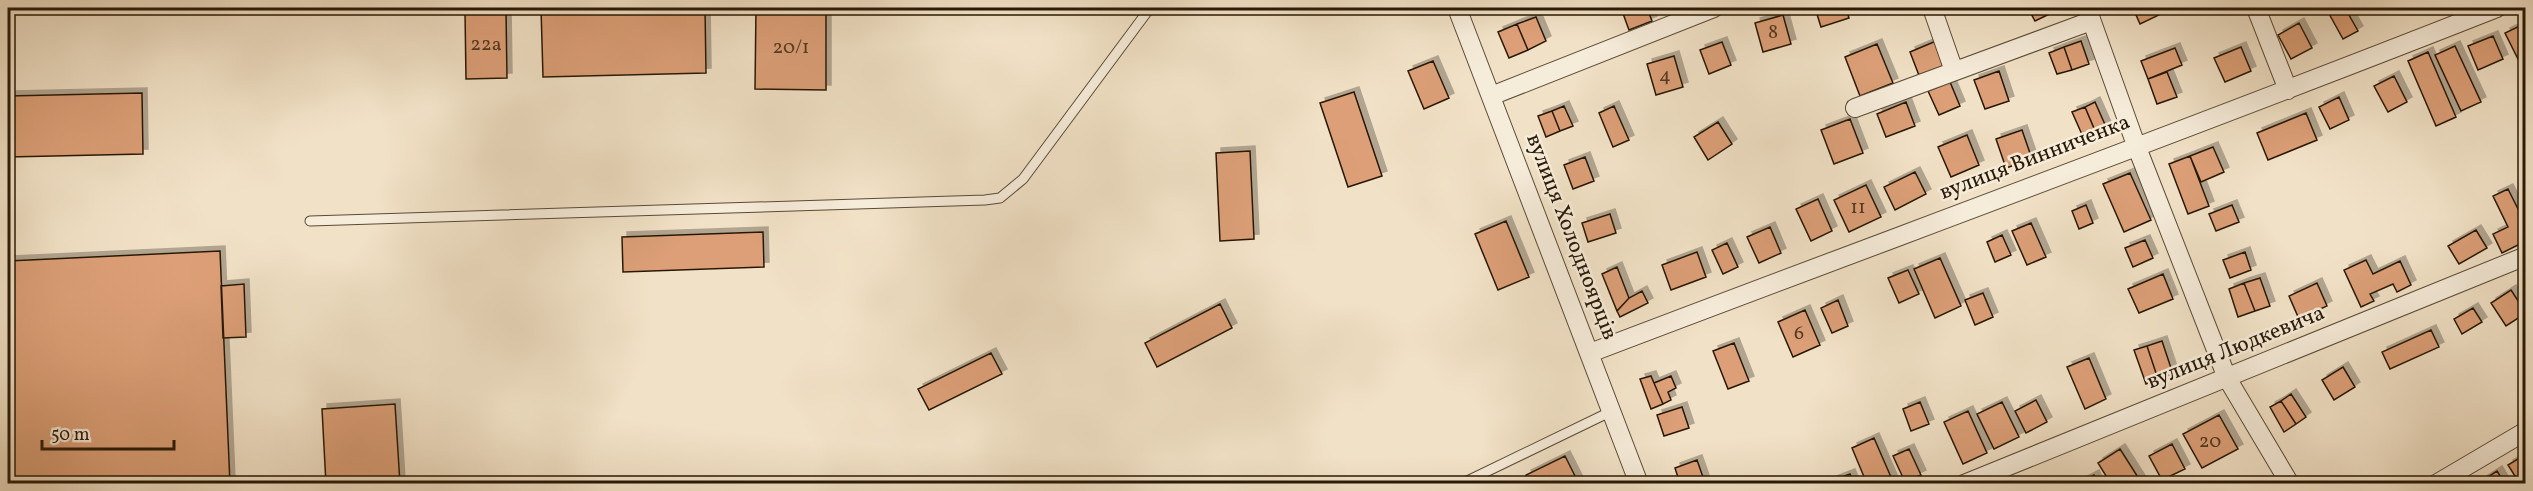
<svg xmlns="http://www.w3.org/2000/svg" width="2533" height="491" font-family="Vollkorn,serif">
<defs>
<filter id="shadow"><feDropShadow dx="5" dy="-5" stdDeviation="0" flood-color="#0004"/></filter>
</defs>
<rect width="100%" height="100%" fill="#f1e1c6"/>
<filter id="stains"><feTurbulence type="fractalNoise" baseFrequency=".00333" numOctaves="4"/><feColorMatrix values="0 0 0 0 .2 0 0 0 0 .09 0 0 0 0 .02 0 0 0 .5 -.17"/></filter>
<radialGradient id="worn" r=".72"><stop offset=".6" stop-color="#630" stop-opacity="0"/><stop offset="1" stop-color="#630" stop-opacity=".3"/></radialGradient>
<path fill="#dc9f77" stroke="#281906" stroke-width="1.5" filter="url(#shadow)" d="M541 8H705L706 73 543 77Z
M756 8H826V90L755 89Z
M1621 8H1647L1652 21 1629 30Z
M1815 8H1846L1849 18 1821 27Z
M2028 8H2059L2060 9 2035 21Z
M2133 8H2158L2161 14 2140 24Z
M2331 8H2345L2358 31 2343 39 2327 10Z
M506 11 507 78 466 79 465 12Z
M1783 15 1791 44 1763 52 1755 23Z
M1536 17 1546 41 1528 50 1517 24Z
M2299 23 2312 48 2291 59 2278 35Z
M2526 23V55L2518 59 2505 33Z
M1517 24 1528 50 1509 58 1498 32Z
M2493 36 2503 59 2478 70 2468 46Z
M1936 41 1947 67 1920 78 1910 52Z
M2081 41 2089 64 2072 70 2064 47Z
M1722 42 1731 65 1709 74 1700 50Z
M1877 44 1893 83 1860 96 1845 57Z
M2455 46 2481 102 2461 111 2435 55Z
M2064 47 2072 70 2057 74 2049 53Z
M2241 47 2251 71 2225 82 2214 58Z
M2175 48 2182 65 2148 79 2141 61Z
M2428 52 2456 117 2436 126 2408 61Z
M1674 56 1683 87 1656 95 1647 64Z
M1433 61 1449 98 1424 109 1408 71Z
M1999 71 2009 101 1985 109 1974 80Z
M2167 72 2177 97 2157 104 2148 79Z
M2394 76 2407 102 2388 112 2374 86Z
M1950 82 1960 106 1939 115 1928 91Z
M1354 92 1382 176 1348 187 1320 103Z
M142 93 143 154 8 157V96Z
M2339 97 2349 120 2330 129 2319 107Z
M1906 102 1915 126 1886 137 1877 114Z
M2095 102 2107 129 2096 133 2085 107Z
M1564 106 1573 126 1560 131 1552 111Z
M1614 106 1629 140 1613 147 1599 113Z
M2085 107 2096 133 2084 139 2072 112Z
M1552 111 1560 131 1546 137 1538 116Z
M2306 113 2317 140 2268 160 2257 133Z
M1850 119 1863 153 1834 164 1821 130Z
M1718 122 1732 144 1708 160 1694 137Z
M2022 130 2032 159 2006 168 1996 139Z
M1967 135 1979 165 1951 177 1938 147Z
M2213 147 2224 172 2201 182 2190 156Z
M1250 151 1254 239 1220 241 1216 153Z
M2190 156 2209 206 2188 214 2169 164Z
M1585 157 1594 181 1573 189 1564 165Z
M1915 172 1926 194 1895 210 1884 187Z
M2130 173 2151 220 2124 232 2103 184Z
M1866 185 1881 217 1849 232 1834 200Z
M2508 189 2526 225V241L2502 253 2493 234 2508 227 2493 196Z
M1818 199 1832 231 1811 241 1796 209Z
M2086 205 2093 223 2079 229 2072 211Z
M2232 205 2239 222 2216 231 2209 214Z
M1610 214 1616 233 1588 242 1582 223Z
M1506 221 1529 277 1498 290 1475 234Z
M2031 223 2046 257 2027 265 2012 231Z
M1770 227 1781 253 1759 263 1747 237Z
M2476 230 2487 248 2459 264 2448 246Z
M763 232 764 267 623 272 622 237Z
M2002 235 2011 255 1995 262 1987 242Z
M2145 240 2153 258 2133 267 2125 248Z
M1727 243 1738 267 1723 274 1712 250Z
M220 251 230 484H8V261Z
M1697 252 1706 277 1671 290 1662 265Z
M2245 252 2251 270 2230 278 2223 260Z
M1940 258 1961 306 1935 318 1914 269Z
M2366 260 2373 274 2400 261 2411 285 2397 292 2393 284 2370 294 2374 301 2361 307 2344 270Z
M1617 267 1629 298 1617 311 1602 274Z
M1908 270 1919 294 1899 303 1888 278Z
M2163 274 2173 299 2139 313 2128 289Z
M2260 278 2270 306 2255 311 2244 283Z
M2244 283 2255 311 2238 317 2229 289Z
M2317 283 2327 306 2299 319 2289 296Z
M244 284 246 337 223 338 221 286Z
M2511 290 2526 313 2506 326 2491 303Z
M1642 291 1648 303 1620 317 1617 311 1629 298Z
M1983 293 1993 317 1975 325 1965 300Z
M1838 300 1848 326 1832 333 1821 308Z
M1220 304 1232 328 1157 367 1145 343Z
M2473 308 2482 322 2462 334 2454 319Z
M1805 310 1820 345 1793 357 1778 322Z
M2431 330 2439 347 2390 369 2382 352Z
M2162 341 2173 374 2158 379 2147 346Z
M1734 343 1749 381 1728 389 1713 351Z
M2147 346 2158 379 2146 384 2134 350Z
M991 353 1002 374 929 410 918 389Z
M2089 358 2106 399 2085 409 2067 367Z
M2343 367 2355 387 2334 400 2322 380Z
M1651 376 1663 404 1651 409 1640 379Z
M1671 376 1676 388 1668 392 1671 400 1663 404 1654 383Z
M2291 394 2306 417 2296 424 2281 401Z
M2036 400 2047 422 2026 433 2015 411Z
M2281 401 2296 424 2284 432 2270 407Z
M1920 402 1929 424 1911 431 1903 409Z
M2002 402 2019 437 1994 449 1977 414Z
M395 404 400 484H326L322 409Z
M1682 407 1689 428 1664 436 1657 415Z
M1968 411 1987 453 1963 464 1944 422Z
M2219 415 2238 449 2202 468 2183 434Z
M1874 438 1894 484H1867L1852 448Z
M2172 444 2185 469 2162 480 2149 456Z
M1909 449 1921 475 1905 482 1893 456Z
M2120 449 2141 482 2139 484H2111L2098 463Z
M2526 454V484H2520L2508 465Z
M1565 456 1579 484H1530L1526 475Z
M1697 460 1704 480 1692 484H1680L1675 468Z
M2497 471 2505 484H2477Z
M1850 474 1854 484H1829V482Z
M2094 475 2098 484H2077Z"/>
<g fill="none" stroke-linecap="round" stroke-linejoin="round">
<g stroke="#5a4b36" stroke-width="11">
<path id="lane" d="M310 221 985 200 1000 198 1023 179 1150 8
M1461 484 1612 411"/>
</g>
<g stroke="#5a4b36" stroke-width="20">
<path id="street" d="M1457 8 1639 484
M1932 8 1954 71
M2087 8 2136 145 2227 378 2290 484
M2256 8 2288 90
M1491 96 1714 8
M1855 108 2091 21
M1590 353C1892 238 2196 127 2497 8
M1964 484 2526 256
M2436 484 2526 431"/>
</g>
<use href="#lane" stroke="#f6ecda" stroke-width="9"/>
<use href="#street" stroke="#f6ecda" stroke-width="18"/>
</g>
<g text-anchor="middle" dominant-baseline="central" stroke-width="5" stroke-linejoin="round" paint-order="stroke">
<g font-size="20" fill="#553a22">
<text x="1773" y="33">8</text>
<text x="486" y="45">22а</text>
<text x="791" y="48">20/1</text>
<text x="1665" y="76">4</text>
<text x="1858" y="208">11</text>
<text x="1799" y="334">6</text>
<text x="2210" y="442">20</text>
</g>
<g font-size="22" fill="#281906" stroke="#f6ecda">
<text transform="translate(2035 158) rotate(-21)">вулиця Винниченка</text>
<text transform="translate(1571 237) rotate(69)">вулиця Холодноярців</text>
<text transform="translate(2236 348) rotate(-22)">вулиця Людкевича</text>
</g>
</g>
<rect width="2533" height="491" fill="none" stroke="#f1e1c6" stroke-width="30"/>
<rect x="9" y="9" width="2515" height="473" fill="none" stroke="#281906" stroke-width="3"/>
<rect x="15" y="15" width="2503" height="461" fill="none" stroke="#281906" stroke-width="1.5"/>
<path d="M42 440v9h132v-9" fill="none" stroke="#281906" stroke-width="3"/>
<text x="51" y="440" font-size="18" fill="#281906" stroke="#f6ecda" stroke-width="4.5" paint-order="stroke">50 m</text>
<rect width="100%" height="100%" filter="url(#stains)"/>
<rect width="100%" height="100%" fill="url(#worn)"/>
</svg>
